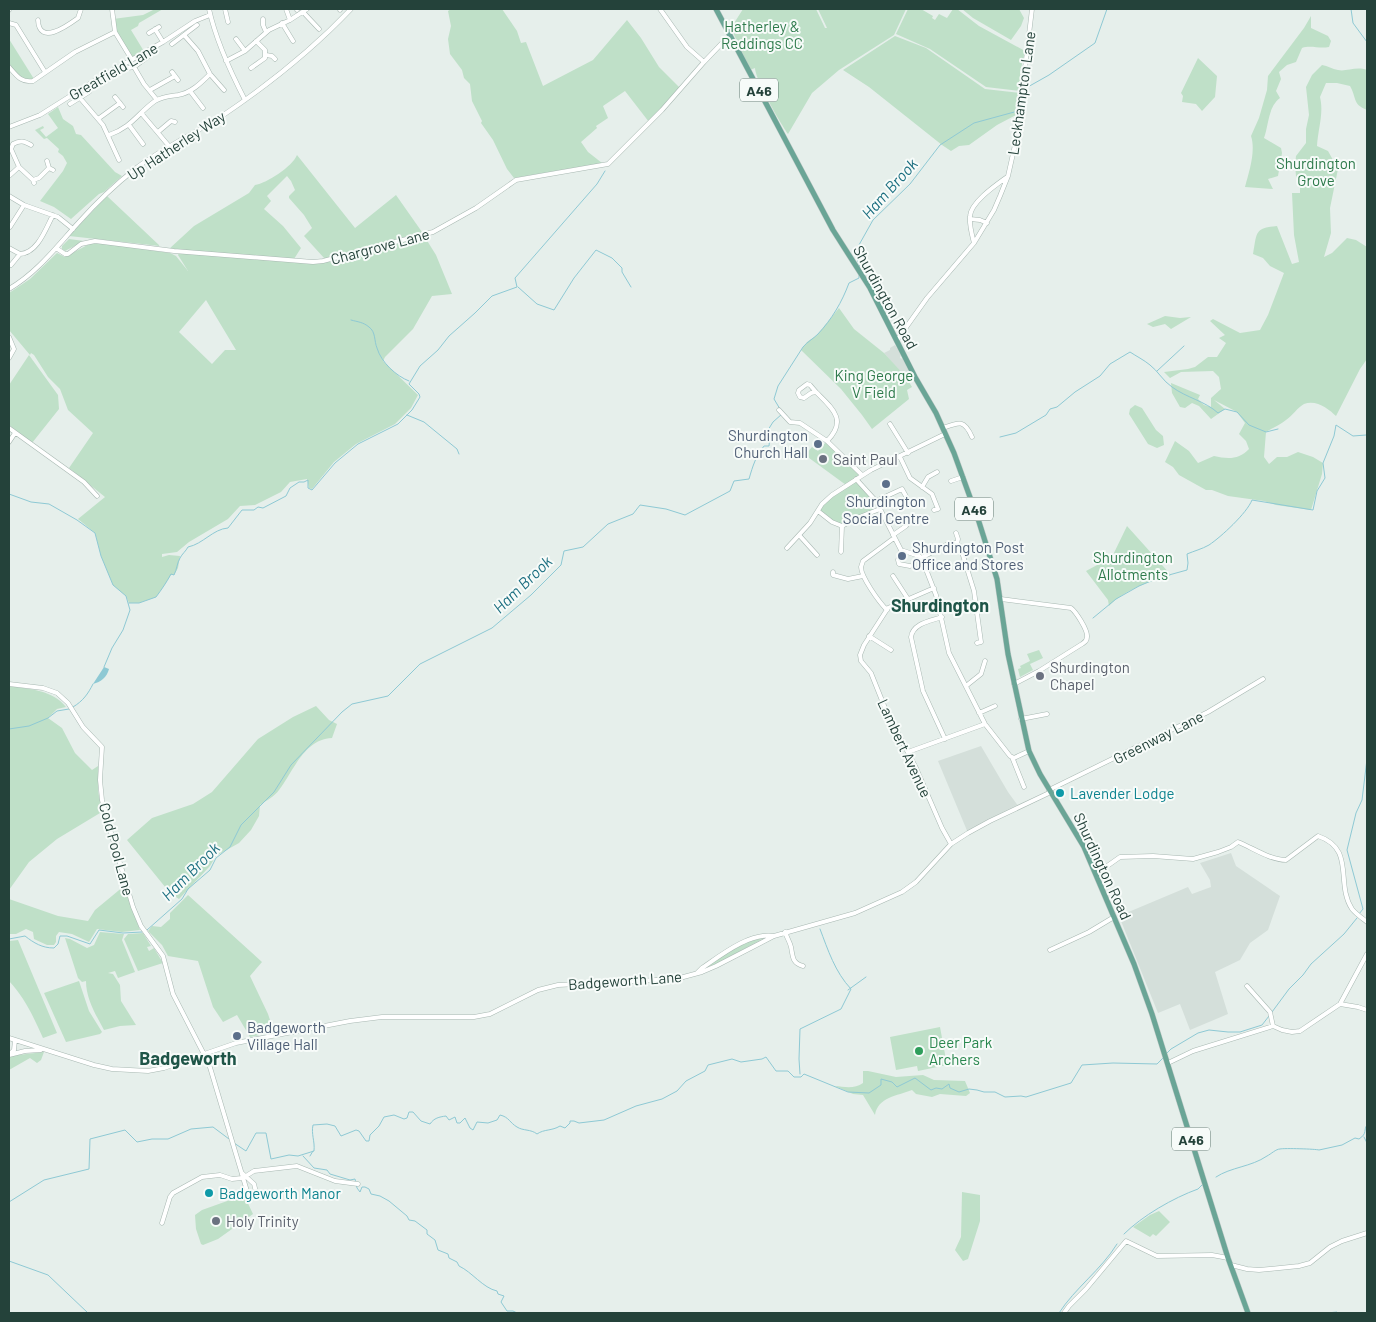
<svg xmlns="http://www.w3.org/2000/svg" width="1376" height="1322" font-family="Barlow,sans-serif">
<rect width="100%" height="100%" fill="#e6efeb"/>
<path fill="#d4dfda" d="M895 345 901 354 900 358 903 359 913 380 910 383 884 353 890 350V348Z
M981 746 1008 792 1019 807 968 833 938 761Z
M1231 853 1236 866 1280 896 1268 930 1250 943 1240 960 1215 972 1228 1014 1190 1030 1180 1004 1158 1013 1119 916 1188 887 1192 894 1211 887 1210 880 1200 863Z"/>
<path fill="#bfe0c8" fill-rule="evenodd" d="M155 9H163L139 23 138 26 131 30 145 53 132 60 115 32 113 19 143 15Z
M451 9H502L517 31 521 43 526 42 543 86 593 60 627 20 641 38 659 67 680 88 649 122 625 91 603 106 608 118 596 126 597 128 581 142 588 152 602 163 514 178 507 169 493 140 481 123 482 121 472 101 470 84 464 78 462 70 450 54 448 39 451 26 448 11Z
M743 9H816L825 28H827L818 9H906L894 35 839 70 812 93 788 134C780 123 755 79 755 68L750 70 731 28Z
M908 9H921L933 16 932 18 935 20 939 14 947 18 953 9H957L979 26 1025 51 1020 73V91L986 87 930 49 896 34Z
M962 9H1019L1024 18 1021 26 1011 40 973 18Z
M1311 16V28L1328 36 1331 41 1329 47C1319 49 1311 45 1302 48L1296 62 1287 65 1279 72 1281 79 1276 91 1280 98C1268 107 1269 124 1264 138L1281 148 1282 153 1278 176 1268 179 1273 189 1245 187C1249 172 1256 151 1251 136L1259 118 1267 90 1268 76 1304 28Z
M895 36 926 48 985 89 1020 93 1016 115 997 125 969 145 959 146 951 151 942 145 869 87 843 70Z
M9 39 34 79 26 82 9 67Z
M1198 58 1217 76 1215 97 1202 111 1196 104 1182 102 1183 96 1181 93Z
M1322 65C1328 66 1332 69 1338 70 1346 72 1356 66 1367 70V110C1352 104 1357 98 1350 86L1337 83H1326L1320 97C1324 113 1318 129 1317 146L1328 151 1338 169 1330 208 1331 233 1324 257 1332 253 1347 238 1356 240 1367 247V359L1360 369 1336 416C1329 409 1316 399 1304 404 1298 407 1292 416 1286 420 1280 425 1272 428 1266 432L1264 457 1269 464 1277 457H1287L1298 452 1313 457 1323 463 1322 474 1311 510 1276 505 1264 501 1228 496 1212 490H1206L1179 475 1173 467 1165 462 1175 441 1189 451 1198 463 1214 456C1227 459 1239 460 1249 449L1246 441 1239 434 1245 423 1237 412 1214 400 1225 409 1211 419 1199 406 1192 403 1185 408 1180 407 1172 393 1171 383 1200 395 1198 399 1204 405 1211 407V398L1221 389 1219 377 1213 371 1181 372 1170 378 1164 372 1188 369 1195 367 1208 357H1217L1226 343 1219 338 1225 335 1210 321 1213 319 1240 333 1260 330 1268 315 1284 273 1270 266 1263 258 1253 254C1257 233 1254 228 1277 226L1292 264 1299 262 1294 235 1292 193H1300V187L1296 176 1295 165 1296 156 1306 143V129L1309 115 1306 87 1312 75Z
M58 107 63 119 73 126 76 134 81 135 115 172 122 176 104 192 99 194 71 219 54 207 40 201 63 171 67 163 63 156 58 152 59 149 47 138 44 139 35 130 43 126 44 128 40 130 46 137 58 128 48 114Z
M297 155 355 228 396 195 422 232 325 259 304 236 312 228 304 215 289 198V196L295 190 291 181 287 176 267 196 271 201 264 209 283 226 301 248 294 259 169 249 194 226 249 193 255 185C267 183 292 167 297 155Z
M107 196 160 246 69 236Z
M426 235V239L436 255 452 294 432 296 413 329 385 357 383 361 418 395 411 408 395 424 356 444 334 462 312 489 309 488 307 479 290 482 281 492 255 505 240 506 228 519 189 542 177 552 162 554V557L169 555 180 556 178 568 174 575H171C166 583 162 589 156 597L139 603H129L126 596 113 585 101 556 95 533 78 519 105 497 69 468 93 433 68 410 60 389 48 377 34 355 31 353 30 355 9 330V293L30 279 57 253 65 257 93 242 170 253 176 256 188 271 178 255 179 253 313 264 326 262ZM206 300 236 350H225L212 364 179 332Z
M69 239 84 241 65 251 62 249V246Z
M839 308 854 329 884 353 906 377 912 387 907 390 909 399 872 429 862 415 841 389 801 350 807 342 817 335Z
M1165 316 1180 318 1191 317 1171 329 1165 324 1153 327 1147 324Z
M29 355 58 395 59 409 32 443 9 425V385Z
M1135 405 1142 408 1156 430 1163 436 1164 445 1157 448 1148 444 1129 414 1130 409Z
M827 441 862 475 856 479 876 501 872 512 839 526 818 511 822 504 846 485 805 455 812 447 818 451Z
M1127 526 1171 575C1150 581 1124 590 1109 606L1108 600 1086 571 1112 557Z
M1039 650 1043 658 1030 664 1033 670 1020 677 1018 669 1021 668 1020 666 1030 661 1027 654Z
M9 686C29 689 53 690 66 707L57 709 48 718 62 728 75 753 92 770 98 766V791L102 810 100 813 57 839 29 862 9 890V729L10 728 9 724Z
M316 706 329 720 337 724 332 738C304 739 293 772 279 790 274 797 267 800 260 805L259 816 251 830 239 843 216 856 210 866 179 899 170 893 127 840 152 818 193 804 212 792 258 739 293 717Z
M124 886 140 930 122 932 97 929 89 942 72 934 59 932 56 936V942L54 945H47L34 939 33 932 26 929 16 934H9V899L58 916 88 921 95 910Z
M188 895 262 962 250 976 268 1014 274 1032 250 1037 237 1015 223 1022 213 1007 198 961 168 956 162 945 148 931 152 926 161 927 170 919V913Z
M100 932 124 934 122 940 135 972 118 978 115 971 108 973 113 974 120 985 121 1001 136 1025 120 1026 104 1030C96 1015 86 999 86 981L82 982 78 978 65 938 70 939 87 948 94 945Z
M143 933 151 946 147 947 149 951 154 948 163 963 138 971 124 939 128 934Z
M766 937 720 962 703 969C721 957 743 938 766 937Z
M18 940 57 1033 43 1038C34 1018 25 998 9 981V941Z
M79 981 89 1011 102 1032 100 1034 66 1042 44 993Z
M940 1027 947 1065 918 1071 917 1066 896 1070 890 1037Z
M9 1047V1056L44 1052 41 1060 37 1063 30 1058 9 1070Z
M863 1071H868L896 1077 923 1075 934 1080 965 1081 970 1093 966 1096 940 1094 932 1097 916 1094 912 1090C897 1096 878 1097 875 1115L863 1095 853 1094 835 1086C845 1087 855 1089 863 1083Z
M962 1192 980 1195V1221L968 1259 963 1261 955 1250 961 1237Z
M244 1195 253 1214 218 1239 203 1245 201 1244 196 1229 195 1215 202 1210Z
M1159 1211 1170 1222 1156 1236 1153 1234 1150 1237 1133 1227 1150 1215Z"/>
<path fill="#8ec9d4" d="M104 667 109 669C107 677 101 682 93 684Z"/>
<g fill="none" stroke-linecap="round" stroke-linejoin="round">
<path stroke="#8ec9d4" stroke-width="1" d="M1351 9 1353 23 1367 42
M1022 110 1026 88 1049 75 1095 43 1107 9
M860 268 855 252 873 220 910 184 940 145 974 123 1018 111
M518 287 537 304 554 310 574 278 596 250 612 258 622 268V272L631 287
M351 320C358 322 363 322 369 327 376 332 374 341 377 348 381 362 396 376 409 381
M1157 371 1184 346
M780 409 774 399 778 386 803 347C807 342 813 339 818 334 832 319 842 302 849 283L859 278V274
M407 415 424 422 457 449 459 454
M1000 437 1016 433 1046 415 1050 409 1057 407 1075 392 1100 376 1110 364 1130 352C1136 356 1144 360 1150 365 1158 371 1163 381 1172 387 1187 398 1205 401 1218 413L1225 409 1237 412 1249 425 1266 432 1278 429
M9 494 31 502 49 504 77 520 95 533 101 556 113 585 126 596 130 610 123 630 112 648 104 667
M129 603H139L156 597C162 589 166 583 171 574L174 575C177 569 177 563 180 558 182 554 186 551 188 547 203 544 213 529 228 528L242 510H254L258 507 263 508 286 496 290 488 299 482H304L308 480V488L312 490 335 463 358 444 398 424 412 410 420 397 419 394 409 384 420 366 438 350 449 336 475 313 492 296 517 287 515 278 597 184 605 171
M1093 618 1116 599 1139 586 1158 578 1187 570 1188 563 1187 554C1194 551 1202 549 1209 545 1221 537 1247 513 1252 500L1313 510 1317 491 1325 478 1323 463 1334 436 1336 425 1353 436 1366 435
M73 707C83 701 88 694 93 684
M9 729 29 726 48 718 57 711 69 709
M1359 914 1363 909 1347 850 1356 813 1362 800 1367 759
M147 930 182 899 188 889 210 870 216 858 230 847 241 825 274 792 291 765 342 712 352 704 388 696 420 664 492 628 531 595 561 565 564 551 583 547 608 524 633 514 640 505 666 509 685 515 730 491 734 481 749 479C753 465 756 456 764 446H769L770 435 768 430 773 422 782 414
M9 939 25 936C34 943 42 948 54 948L58 944 60 936H67L90 944 99 930 123 933 142 932
M848 990 866 977
M1272 1012 1289 989 1303 975 1311 964 1344 934 1357 918
M1166 1054 1171 1049 1198 1033 1209 1030 1228 1032H1240L1262 1025 1269 1016
M800 1074 799 1059 800 1029 841 1009 851 989C835 972 828 950 820 929
M1364 1137 1367 1143
M234 1143 246 1151 256 1133H266L271 1159 289 1155 298 1156 314 1151C315 1141 311 1134 313 1125L327 1124 335 1126 341 1136 356 1130 359 1131 366 1141H369L370 1135 379 1126 384 1117 394 1115 404 1119 407 1118 409 1112H413L421 1121 430 1124C434 1118 439 1117 446 1116L449 1120 455 1117 457 1123H460L465 1118 470 1128 473 1130 477 1122 488 1123 497 1120 500 1115C509 1117 510 1123 517 1127 523 1131 531 1129 537 1134 544 1129 552 1131 560 1126L565 1128 570 1123V1121H574L579 1123 604 1120 636 1106 662 1099 677 1091 686 1081 705 1071 708 1065 732 1059 741 1062 762 1059 766 1057 776 1071H788L794 1077H801L804 1074 848 1092 869 1093 881 1085V1079L892 1082 897 1087 915 1078 931 1090 936 1088 942 1089 949 1084 950 1088 959 1092 969 1089 977 1090 984 1092H995L1005 1097 1021 1096 1026 1097 1071 1083C1075 1077 1078 1071 1082 1065L1113 1063 1157 1064 1164 1057
M303 1156 314 1168 327 1170 330 1174 350 1180 355 1179 357 1188 360 1192 362 1187H365L369 1189 371 1194 380 1196 389 1201 407 1216 409 1220 415 1221 427 1230V1234L435 1240 438 1250 448 1254 449 1258 457 1262 459 1266C472 1272 483 1288 497 1291L498 1294 504 1296 501 1302 507 1311H513L517 1313
M310 1156 313 1151
M1216 1177C1231 1167 1251 1167 1267 1156 1271 1154 1276 1149 1280 1149 1284 1148 1316 1149 1319 1150L1342 1145 1355 1138 1359 1139C1368 1133 1363 1130 1367 1125
M9 1202 44 1180 89 1169 90 1139 125 1130 137 1142 152 1139H168L191 1129 213 1127 229 1139
M1124 1234C1142 1216 1173 1198 1198 1189L1202 1185
M9 1261 48 1275 88 1313
M1059 1313C1075 1288 1101 1270 1117 1244
M1327 1313 1337 1312 1338 1313"/>
<g stroke="#a8b8b2" stroke-width="5">
<path id="minor" d="M112 9 115 32 132 60
M209 9C216 41 230 71 245 100
M225 9 228 22
M286 9 290 20
M297 9V10
M340 9V10
M660 9 687 47 704 62
M9 10V9
M303 12 319 29
M263 19V25L266 32
M38 20C39 46 67 26 78 18L81 9
M9 23 16 25 45 72
M282 23 293 41
M155 29 163 42
M149 33 159 27
M184 35 198 51 210 74 224 90
M236 39 245 51
M172 44 197 25
M266 55 272 56 275 59
M226 61 245 51 269 30 290 20 307 9
M9 67C16 75 21 83 33 81L75 52 115 32
M134 67 144 84 157 100
M128 68 134 67 149 56
M251 68 265 58V50L256 41
M172 72 178 80
M150 90 175 76
M190 91 203 108
M115 97 123 107
M80 98 103 125 119 160
M70 104 89 92
M142 114 169 146
M98 119 120 103
M129 125 143 144
M9 127 40 115 94 81 163 42 195 21 210 15
M158 132 171 121 175 122
M109 135C132 127 138 113 155 101 163 96 170 96 178 95 191 93 201 83 210 74
M31 145C24 141 20 140 13 144L11 149 19 167 33 180 34 183
M47 161 49 168 53 170
M9 176 19 167
M33 180 39 178 49 168
M9 196 24 205 58 217 73 229
M970 219 980 220 987 223
M10 227 24 205
M974 243C972 235 969 225 970 216 971 202 996 185 1007 177
M9 248 20 254
M56 248 65 254H68L81 244 95 241 174 251 313 262 323 261 433 232 476 208 516 180 608 164 662 110 704 62 725 40 731 37
M11 265 20 254C38 253 46 228 53 215
M9 289C38 272 57 246 80 221 97 202 115 185 135 169 162 148 194 134 222 116 268 85 313 49 351 9
M9 337 14 349 9 358
M897 340 927 298 974 243 994 210 1000 196 1008 176 1017 136 1032 9
M816 392 810 385 807 384 799 390 798 393 800 397 804 398 811 393 816 392C832 408 848 420 827 441
M779 410 790 422 800 423 827 441 862 475
M890 424 908 453
M9 428 84 482 97 496
M943 428C959 422 964 419 972 437
M9 442 15 433
M900 457 910 478 932 494 938 509 934 510
M856 479 876 501 901 550 919 556 922 559 936 595 949 653 985 724 1010 756 1014 758 1029 751
M951 481 963 477
M922 487 928 477 937 472
M876 501 902 489 907 498
M818 511 832 522 842 526 857 518 880 509
M956 533 958 539 957 544
M799 535 817 555
M893 535 906 526
M787 548 810 523 822 504 832 495 871 470 945 434
M901 550 898 560 899 564 910 566
M841 552 842 526
M921 558 950 543H955L960 546 974 591 981 642 977 643
M833 572V575L848 579 863 576
M893 576 908 599
M934 588 888 608 864 645 860 655 861 661 871 673 885 708 916 768 942 828 951 844
M1001 599 1071 608C1076 612 1088 630 1087 637 1087 641 1085 642 1082 644L1039 671 1014 684
M887 610C879 602 861 577 861 567L863 561 894 538
M942 617C931 621 913 623 911 637L923 691 945 739
M869 636 891 650
M9 684 43 688 57 693 68 703 83 727 102 747 100 780 102 800 106 816 133 907 141 926 163 956 173 994 209 1064 247 1191 251 1194 256 1192 254 1184 242 1173
M966 686 981 674 985 661
M979 713 995 706
M1021 719 1047 714
M908 752 985 724
M1012 757 1024 787
M1049 790 1208 712 1263 679
M1096 874 1120 857 1153 856 1193 859 1218 852 1231 847 1238 842C1253 848 1270 860 1286 860L1318 836C1356 849 1335 883 1352 909 1356 914 1362 918 1367 922
M785 932C787 938 790 942 791 947 793 957 792 963 803 966
M1050 950 1089 932 1114 917
M697 973 702 968C721 955 750 932 774 936
M1247 986 1270 1012 1273 1026
M1340 1004 1358 1007 1367 1010
M9 1038 94 1065 112 1069 148 1071 164 1068 236 1043 350 1021 382 1017H474L490 1014 538 990 558 985 676 979 702 972 716 966 774 936 855 913 902 892 916 882 951 844 968 833 990 821 1051 792
M10 1054 14 1050 15 1040
M9 1055 25 1051 41 1050
M1168 1063 1193 1051 1273 1026 1282 1030 1292 1032 1300 1031 1340 1004 1367 954
M246 1176 254 1171 297 1166 335 1181 358 1184
M162 1223 170 1197 173 1193 202 1177 220 1175 232 1179 242 1178
M1231 1265 1247 1269 1259 1270 1299 1266 1310 1263 1330 1247 1342 1241 1367 1233
M1064 1313 1069 1306 1086 1289 1126 1241 1157 1256 1212 1255 1228 1258"/>
</g>
<g stroke="#c2cac8" stroke-width="6">
<path id="major" d="M716 9 833 230 870 288 915 377 936 413 954 453 979 522 997 579 1008 654 1029 751 1040 774 1084 847 1134 964 1152 1014 1228 1258 1248 1313"/>
</g>
<use href="#minor" stroke="#fff" stroke-width="4"/>
<use href="#major" stroke="#6aa596" stroke-width="5"/>
</g>
<g fill="#5c6f8a" stroke="#f7fbf9" stroke-width="2">
<circle cx="818" cy="444" r="5"/>
<circle cx="886" cy="484" r="5"/>
<circle cx="902" cy="556" r="5"/>
<circle cx="237" cy="1036" r="5"/>
</g>
<g fill="#6b7280" stroke="#f7fbf9" stroke-width="2">
<circle cx="823" cy="459" r="5"/>
<circle cx="1040" cy="676" r="5"/>
<circle cx="216" cy="1221" r="5"/>
</g>
<g fill="#0f9aa8" stroke="#f7fbf9" stroke-width="2">
<circle cx="1060" cy="793" r="5"/>
<circle cx="209" cy="1193" r="5"/>
</g>
<circle fill="#2e9e5b" stroke="#f7fbf9" stroke-width="2" cx="919" cy="1051" r="5"/>
<g text-anchor="middle" dominant-baseline="central" stroke-width="4" stroke-linejoin="round" paint-order="stroke">
<g fill="#f7fbf9" stroke="#637a73" stroke-width="1">
<rect x="740" y="78.5" width="38" height="23" rx="4"/>
<rect x="955" y="497.5" width="38" height="23" rx="4"/>
<rect x="1172" y="1127.5" width="38" height="23" rx="4"/>
</g>
<g font-size="14" font-weight="bold" fill="#24423a">
<text x="759" y="90">A46</text>
<text x="974" y="509">A46</text>
<text x="1191" y="1139">A46</text>
</g>
<g font-size="15" fill="#2d7a4b" stroke="#f7fbf9">
<text x="762" y="26">Hatherley &amp;<tspan x="762" dy="17">Reddings CC</tspan></text>
<text x="1316" y="163">Shurdington<tspan x="1316" dy="17">Grove</tspan></text>
<text x="874" y="375">King George<tspan x="874" dy="17">V Field</tspan></text>
<text x="1133" y="557">Shurdington<tspan x="1133" dy="17">Allotments</tspan></text>
</g>
<g font-size="15" fill="#24423a" stroke="#f7fbf9">
<text transform="translate(113 71) rotate(-30)">Greatfield Lane</text>
<text transform="translate(1021 93) rotate(-82)">Leckhampton Lane</text>
<text transform="translate(176 145) rotate(-33)">Up Hatherley Way</text>
<text transform="translate(380 246) rotate(-15)">Chargrove Lane</text>
<text transform="translate(886 297) rotate(61)">Shurdington Road</text>
<text transform="translate(1158 737) rotate(-27)">Greenway Lane</text>
<text transform="translate(905 748) rotate(65)">Lambert Avenue</text>
<text transform="translate(117 849) rotate(75)">Cold Pool Lane</text>
<text transform="translate(1103 866) rotate(65)">Shurdington Road</text>
<text transform="translate(625 980) rotate(-4)">Badgeworth Lane</text>
</g>
<g font-size="15" fill="#4e5e75" stroke="#f7fbf9" text-anchor="start">
<text x="808" y="435" text-anchor="end">Shurdington<tspan x="808" dy="17">Church Hall</tspan></text>
<text x="886" y="501" text-anchor="middle">Shurdington<tspan x="886" dy="17">Social Centre</tspan></text>
<text x="912" y="547">Shurdington Post<tspan x="912" dy="17">Office and Stores</tspan></text>
<text x="247" y="1027">Badgeworth<tspan x="247" dy="17">Village Hall</tspan></text>
</g>
<g font-size="15" fill="#5b616d" stroke="#f7fbf9" text-anchor="start">
<text x="833" y="459">Saint Paul</text>
<text x="1050" y="667">Shurdington<tspan x="1050" dy="17">Chapel</tspan></text>
<text x="226" y="1221">Holy Trinity</text>
</g>
<g font-size="15" fill="#0d838f" stroke="#f7fbf9" text-anchor="start">
<text x="1070" y="793">Lavender Lodge</text>
<text x="219" y="1193">Badgeworth Manor</text>
</g>
<g font-size="15" fill="#27864d" stroke="#f7fbf9" text-anchor="start">
<text x="929" y="1042">Deer Park<tspan x="929" dy="17">Archers</tspan></text>
</g>
<g font-size="16" font-style="italic" fill="#1c6f80" stroke="#f7fbf9">
<text transform="translate(889 188) rotate(-48)">Ham Brook</text>
<text transform="translate(522 584) rotate(-44)">Ham Brook</text>
<text transform="translate(190 871) rotate(-45)">Ham Brook</text>
</g>
<g font-size="18" font-weight="bold" fill="#1f5548" stroke="#f7fbf9">
<text x="940" y="605">Shurdington</text>
<text x="188" y="1058">Badgeworth</text>
</g>
</g>
<rect width="1376" height="1322" fill="none" stroke="#24423a" stroke-width="20"/>
</svg>
